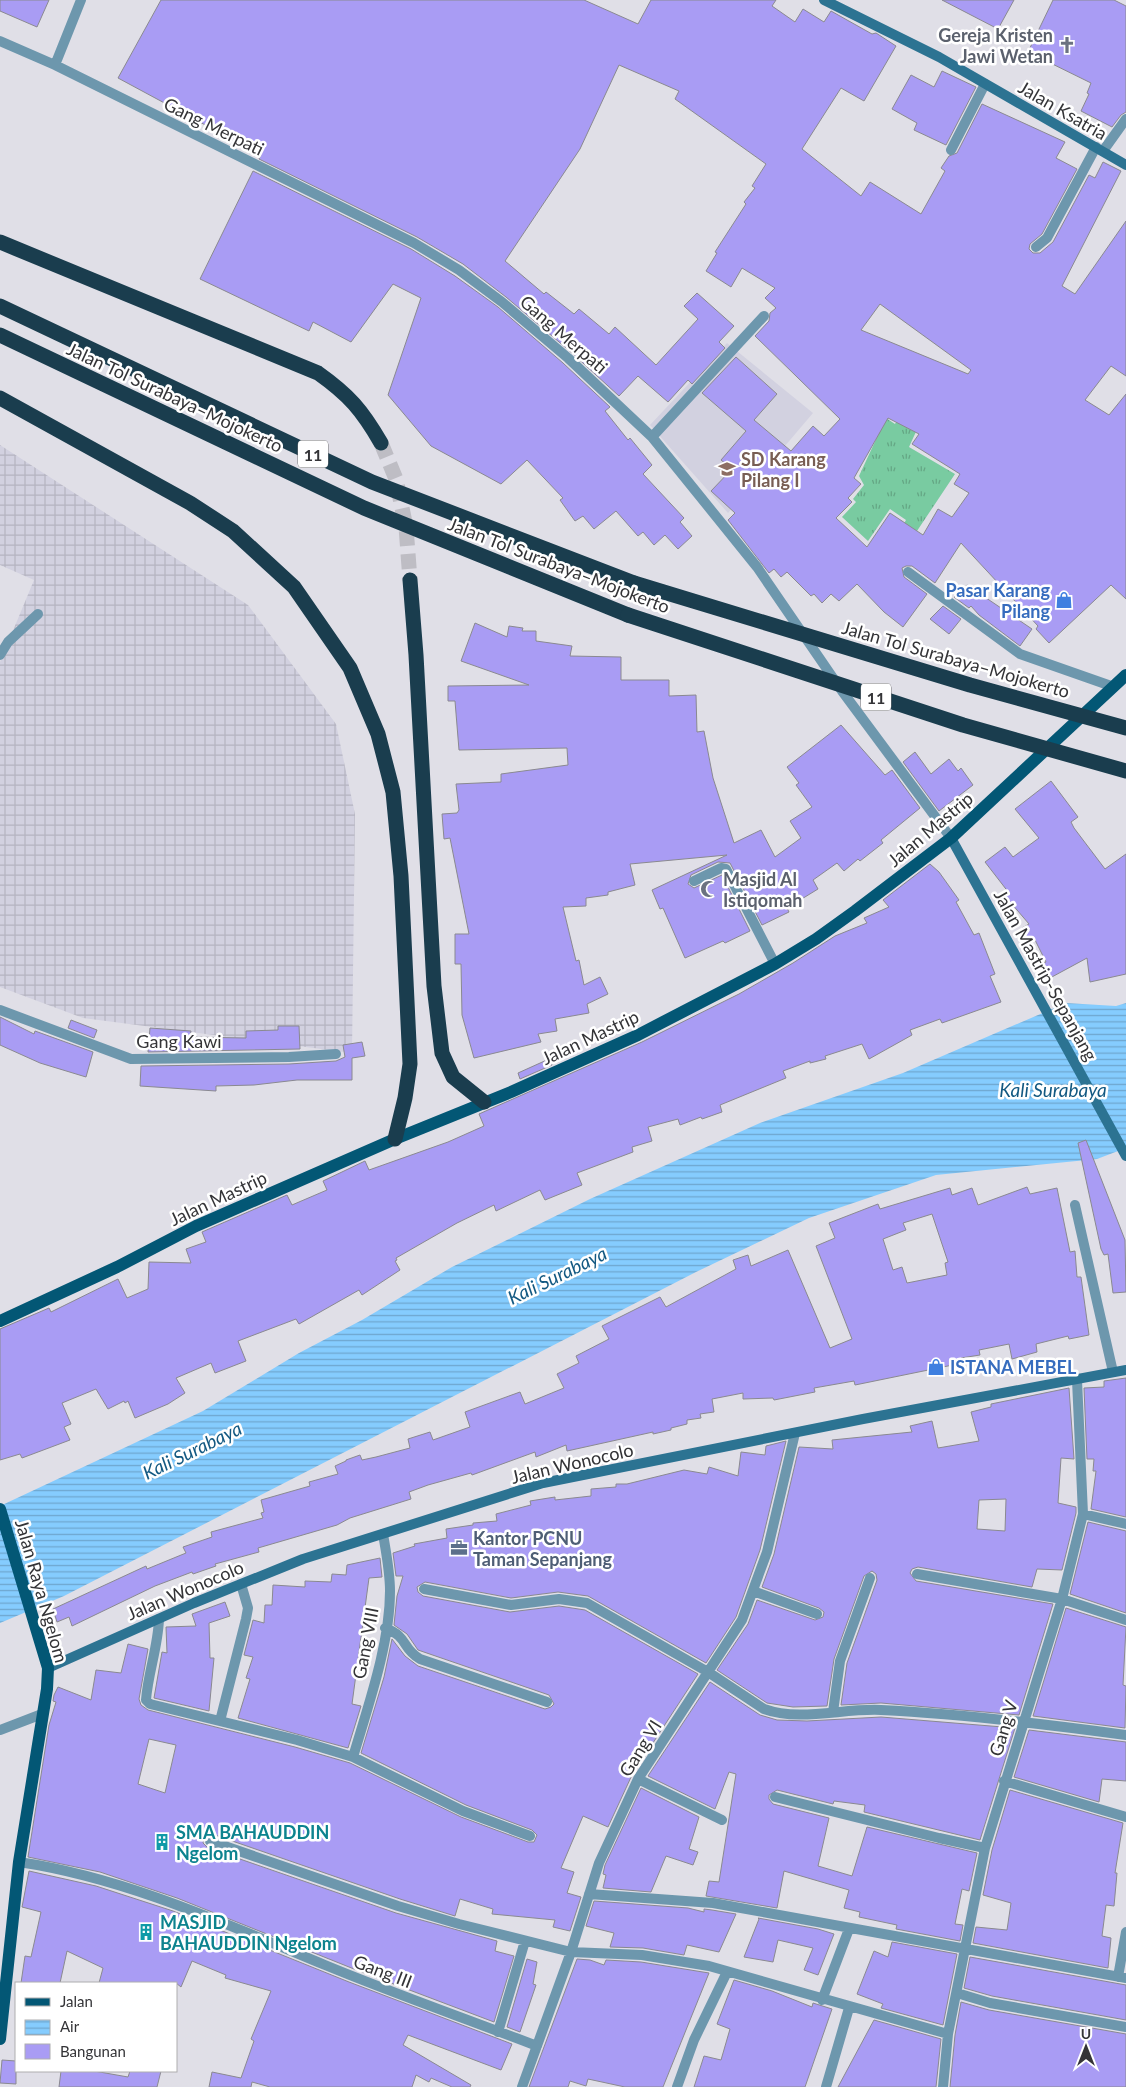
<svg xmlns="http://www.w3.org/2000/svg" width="1126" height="2087" font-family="Lato,sans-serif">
<defs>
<pattern id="industrial-grid" width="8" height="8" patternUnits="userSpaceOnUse" patternTransform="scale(1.25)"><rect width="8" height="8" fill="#d2d1e0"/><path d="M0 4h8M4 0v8" fill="none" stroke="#b5b4c1"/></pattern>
<pattern id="grass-tufts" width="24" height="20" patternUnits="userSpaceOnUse" patternTransform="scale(1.25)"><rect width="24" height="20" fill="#79cba1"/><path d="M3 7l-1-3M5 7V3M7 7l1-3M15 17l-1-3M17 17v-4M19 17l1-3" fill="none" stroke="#64a684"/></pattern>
<pattern id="water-rules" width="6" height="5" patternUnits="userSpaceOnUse" patternTransform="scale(1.25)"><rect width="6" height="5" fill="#85ccfe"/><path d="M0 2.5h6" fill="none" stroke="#6ea6ce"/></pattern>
</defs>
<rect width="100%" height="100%" fill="#e0dfe7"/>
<path fill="#d2d1e0" d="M727 343 813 413 728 513 650 425Z"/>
<path fill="url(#industrial-grid)" d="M0 445 248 605 336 724 355 814 352 1053 83 1018 0 987V662L34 580 0 565Z"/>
<path fill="url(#grass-tufts)" d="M942 375 909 447 955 474 909 543 897 536 906 520 890 509 868 541 842 517 856 502 853 499 864 485 859 476 886 418 895 424 902 412Z"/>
<path fill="url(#water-rules)" d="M1066 1003 1116 1006 1126 1003V1148L1097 1159 936 1175 809 1218 696 1272 64 1596 0 1623V1506L203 1411 299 1353 362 1320 452 1267 590 1199 760 1123 903 1073Z"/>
<path fill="#a99cf4" stroke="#8a8990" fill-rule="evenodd" d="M0 0H49L37 27 0 11Z
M161 0H584L638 24 651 0H776L772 6 795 22 803 9 824 22 831 11 872 34 876 33 896 46 864 101 841 88 802 149 861 196 870 182 921 214 945 171 941 168 949 156 957 153 982 104 1065 142 1056 158 1077 169 1042 234 1030 244 1029 249 1033 253H1040L1053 242 1089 175 1095 178 1103 162 1121 171 1062 286 1075 294 1126 221V376L1111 366 1085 400 1109 415 1126 394V599L1111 585 1049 643 1036 629 1038 626 961 543 935 583 912 566H906L902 568 904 577 927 594 903 627 884 612 857 584 839 601 831 594 822 603 814 594 811 596 787 572 781 577 774 569 769 573 728 520 735 513 711 491 732 469 721 460 746 431 702 393 736 357 777 394 754 420 791 451 813 426 824 436 840 419 755 336 769 321 770 313 776 308 765 298 775 288 742 268 731 287 706 271 717 253 715 252 746 204 744 202 755 188 752 186 766 164 675 99 679 91 619 65 580 149 505 261 544 294 546 292 574 314 579 309 609 334 615 327 656 365 698 319 684 306 697 293 734 326 719 342 725 348 692 384 688 380 668 402 638 376 619 396 572 353 506 297 463 264 417 237 259 159 261 155 118 78ZM880 304 971 370 968 374 861 330ZM888 418 919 434 912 444 960 474 954 484 969 493 952 517 938 509 923 535 890 513 867 547 836 518 852 502 848 498 861 484 854 478Z
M942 0H1014L998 29Z
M1053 0H1114L1126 6V112L1121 115 1112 127 1081 111 1089 94 1087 93 1091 83 1028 52Z
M942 71 976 87 946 145 914 130 917 123 892 109 911 75 934 87Z
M253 171 411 249 455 276 498 307 563 363 610 407 605 411 628 440 630 438 652 465 643 474 684 518 680 522 692 536 678 549 665 535 654 545 643 532 638 536 616 511 594 529 583 516 575 521 560 500 563 498 527 460 501 484 431 446 388 395 421 298 393 284 351 342 313 322 309 331 200 279Z
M967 585 1032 629 1020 646 979 615 971 606 969 608 954 597Z
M943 606 961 619 949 634 930 619Z
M475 623 507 637 509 626 523 628 522 631H536V641L572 646 570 656 621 657V680H669V696L696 695 697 732 704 731 713 778 734 843 761 830 775 857 801 838 790 821 812 807 796 785 799 783 787 767 841 725 885 775 892 770 920 808 881 840 883 843 860 861 858 859 844 871 837 863 813 880 818 889 787 908 789 912 762 925 730 863 718 862 691 875 688 884 694 888 722 875 750 931 725 943 723 941 685 958 663 908 660 909 652 890 727 855 630 864 635 885 608 892V895L586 898V906L563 907 576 961 579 960 584 985 600 977 608 994 587 1004 589 1013 555 1019 557 1031 538 1034 541 1042 474 1058 462 1015 461 964H455V934H469L450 838 444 839 442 814 457 813 459 810 456 784 501 782V774L568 765 567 748 459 750 455 701H448V686L529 685 461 661Z
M915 752 931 774 949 759 958 771 961 768 973 785 939 811 903 762Z
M1051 781 1078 817 1071 822 1074 828 1105 869 1126 854V974L1090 982 1087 958 1050 978 1042 964 1046 962 1034 938 1027 940 1022 928 1029 924 1005 896 1009 893 985 862 1005 847 1013 857 1039 838 1015 809Z
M930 864 939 872 959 900 956 902 974 935 979 933 995 974 990 976 1001 1002 942 1023 940 1019 910 1030 912 1035 869 1059 862 1044 825 1056 826 1059 810 1063V1061L783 1071 786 1078 720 1105 722 1112 702 1119 701 1117 680 1125 678 1119 648 1127 652 1141 632 1147 633 1152 577 1173 582 1185 545 1200 540 1190 496 1211 494 1205 457 1223 396 1258 397 1260 395 1261 400 1270 362 1295 359 1290 299 1324 296 1319 238 1341 246 1361 215 1373 211 1363 176 1378 185 1393 168 1404 135 1418 128 1401 125 1403 124 1401 108 1409 96 1389 62 1403 71 1424 64 1427 70 1440 22 1458 20 1454 0 1460V1329L49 1308 51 1312 118 1279 127 1298 148 1289 149 1262 191 1263 186 1249 206 1242 202 1232 287 1195 292 1205 327 1190 323 1181 365 1161 369 1170 448 1142 484 1126 479 1114 642 1042 739 994 793 963 835 936 867 923 864 918 889 907 883 900Z
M0 1017 34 1034 35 1031 93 1052 86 1077 40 1063 0 1045Z
M71 1020 97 1030 94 1038 68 1028Z
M278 1026H299L300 1049 148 1052 150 1028 191 1031 190 1037 246 1038V1031L278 1030Z
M362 1042 365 1056 352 1058V1080H297L254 1085 216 1086V1091L140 1086 141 1066 289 1064 336 1061 345 1057 343 1045Z
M549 1059 552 1065 520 1079 518 1073Z
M1086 1140 1125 1240 1126 1292 1113 1293 1108 1254 1104 1255 1101 1249 1078 1143Z
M1027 1187 1030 1194 1057 1188 1070 1252 1075 1251 1077 1277H1081L1089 1335 1069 1339 1068 1336 1036 1344 1037 1352 1012 1359 1009 1344 979 1350 980 1355 961 1358 962 1363 943 1367 855 1385 854 1381 814 1388 815 1392 774 1400 773 1398 743 1399V1393L712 1399 714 1412 700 1414 701 1418 687 1420V1424L671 1428V1430L653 1434V1432L567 1451 566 1445 536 1457 535 1452 472 1475 471 1473 428 1485 409 1492 411 1499 350 1518 337 1525 258 1548 259 1552 215 1564 216 1566 193 1574 192 1572 155 1586 72 1626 69 1617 57 1622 53 1609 146 1566 147 1569 186 1553 183 1547 212 1537 211 1532 263 1518 261 1513 264 1512 261 1500 310 1486 309 1482 338 1474 335 1466 346 1461V1460L360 1455 362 1460 376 1457 410 1448 408 1439 430 1432 433 1440 470 1427 465 1412 520 1392 525 1404 564 1388 557 1374 579 1363 576 1356 609 1339 602 1326 660 1297 666 1307 736 1269 733 1260 748 1255 751 1266 788 1250 830 1348 852 1339 816 1246 835 1238 829 1223 878 1204 880 1209 950 1188 952 1195 972 1188 978 1205ZM932 1214 948 1262 945 1263 947 1275 907 1283 902 1267 893 1270 883 1239 906 1230 903 1223Z
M1126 1378V1517L1091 1509 1096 1471H1093L1094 1459H1087L1084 1388 1104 1387V1381Z
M1069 1388 1074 1459 1061 1458 1058 1503 1076 1507V1513L1062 1570 1037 1569 1032 1587 918 1567 912 1569 910 1573 916 1581 1053 1604 1019 1715 881 1703 841 1705 847 1663 877 1580 876 1574 872 1571 864 1576 834 1659 827 1706 793 1707 767 1703 717 1670 748 1624 757 1600 815 1620 823 1617 824 1612 819 1608 762 1587 774 1554 799 1447 833 1449 832 1440 912 1432 910 1426 932 1421 938 1448 979 1441 971 1412 991 1407V1404ZM1006 1499 1005 1531 977 1529 979 1500Z
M786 1441 760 1550 736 1617 706 1663 588 1596 558 1592 511 1598 425 1582 417 1587 418 1592 423 1596 510 1612 559 1606 585 1610 698 1674 632 1775 608 1827 583 1816 561 1868 574 1872 567 1893 581 1897 570 1931 553 1927 555 1920 492 1914 493 1909 460 1899 455 1916 400 1899 212 1834 204 1838 203 1843 208 1848 396 1913 497 1941 495 1951 514 1956 494 2022 354 1969 177 1898 100 1872 28 1857 49 1725 56 1702 53 1701 54 1695 58 1687 91 1700 96 1670 121 1673 128 1644 148 1649 139 1699 141 1705 148 1710 295 1747 350 1763 461 1817 528 1842H534L537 1835 532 1830 466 1805 361 1753 384 1677 392 1639 405 1656 418 1666 545 1709 551 1707 554 1704 549 1695 418 1650 407 1634 394 1625 397 1596 403 1576H396L393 1553 415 1546 414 1544 447 1538 446 1529 473 1525V1523L497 1521 496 1514 531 1505 530 1501 555 1497V1500L591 1496V1489L616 1487V1484H627L684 1470 707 1474 709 1467 738 1476 741 1452 765 1455 766 1446ZM149 1739 176 1745 165 1793 138 1784Z
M1088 1522 1126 1531V1613L1070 1594Z
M380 1558 382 1577 369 1578 352 1704 361 1706 348 1748 238 1718 250 1679 246 1678 253 1657 244 1655 253 1620 264 1623 265 1605H272L273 1585 305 1587V1581L331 1582 332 1574 346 1575 347 1565Z
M225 1602 230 1616 209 1623 210 1658H214L209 1711 154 1698 162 1652 167 1653 166 1627 196 1626 192 1614Z
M1066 1608 1126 1627 1123 1685 1126 1686 1125 1728 1033 1716Z
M710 1682 760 1715 777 1720 807 1721 881 1717 1015 1728 980 1840 864 1812 865 1805 834 1801 833 1804 777 1790 769 1795V1799L773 1804 829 1818 818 1866 852 1876 867 1827 977 1853 969 1891 962 1889 955 1924 963 1925 960 1941 896 1929 897 1925 859 1917 860 1912 844 1908 849 1890 784 1871 777 1908 706 1896 709 1881 719 1882 736 1774 729 1772 715 1809 648 1776Z
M1029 1730 1126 1742V1781L1102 1779 1099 1802 1014 1777Z
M641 1788 699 1817 689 1849 698 1852 693 1865 666 1856 651 1892 603 1888 606 1875 603 1874 605 1865Z
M1010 1790 1123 1823 1115 1873H1117L1114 1906 1106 1905 1102 1936 1111 1938 1108 1968 973 1943 976 1927 1007 1930 1011 1903 983 1895 992 1850Z
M29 1871 96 1886 173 1911 349 1982 512 2044 501 2070 408 2035 403 2045 471 2085 470 2087H452L431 2078 429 2082 416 2075 412 2087H270L252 2082 251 2087H209L212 2072 241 2078 254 2041 251 2039 271 1991 225 1978 226 1975 192 1961 181 1987 176 1983H99L103 1968 67 1951 60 1983H21L25 1956 31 1957 41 1912 22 1907Z
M594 1901 688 1908 704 1912V1909L712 1910 736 1914 719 1952 687 1945 684 1955 643 1948 610 1947 614 1933 586 1926Z
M758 1918 818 1929 834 1934 818 1975 804 1970 813 1948 778 1940 773 1962 744 1957 759 1919Z
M892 1942 957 1954 943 2025 881 2008 883 2004 857 1994 874 1951 888 1957Z
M970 1957 1126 1985V2020L992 1996 964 1988Z
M527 1959 537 1962 533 1984 536 1985 520 2032 507 2027Z
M577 1959 590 1960 604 1965 606 1960 641 1962 709 1973 663 2087H625L588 2079 586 2086 570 2081 568 2087H529Z
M734 1980 772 1991 812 2007 813 2003 832 2009 805 2087H694L704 2056 721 2060 730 2029 717 2024Z
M961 2002 989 2010 1126 2034V2087H950L955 2035Z
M874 2020 941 2039 936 2087H838Z
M2 2060 16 2061V2084L0 2083Z
M61 2071H94L128 2077 130 2071H161L157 2087H59Z"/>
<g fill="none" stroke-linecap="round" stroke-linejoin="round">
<path stroke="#bebdc4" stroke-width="15" stroke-dasharray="15 8" stroke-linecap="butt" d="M381 443 396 479 406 527 410 580"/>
<path stroke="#6d97ad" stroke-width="10" d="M0 41 55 65 414 243 459 270 502 302 568 358 652 437 757 567 842 691 951 838
M55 65 81 0
M951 150 985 84
M1103 151 1126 119
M1036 247 1047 238 1096 147
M652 437 764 316
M908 572 1020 654 1114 687
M0 655 8 642 38 614
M694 881 721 868 726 869 775 964
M0 1010 131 1059 289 1057 336 1054
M1075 1205 1113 1372
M1083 1514 1126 1524
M917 1574 1062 1599 1126 1620
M424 1589 511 1605 559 1599 587 1603 708 1672 764 1709C800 1722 843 1708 881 1710 963 1714 1045 1724 1126 1735
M753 1591 817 1614
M159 1619C158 1647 148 1673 146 1700L150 1704 297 1740 353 1757 463 1811 530 1836
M385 1628C409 1637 401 1648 420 1659L547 1702
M833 1712 840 1661 870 1578
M220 1721 246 1619 248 1608 241 1584
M0 1730 42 1714
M353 1757C368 1706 390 1644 390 1591 390 1572 386 1552 383 1534
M638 1779 722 1820
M1004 1781 1126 1817
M775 1797 939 1838 985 1848
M210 1841 398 1906 459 1924 571 1952 642 1955 709 1966 948 2034
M19 1862C126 1878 226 1924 325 1965 395 1994 467 2019 537 2046
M589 1894 713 1903 1126 1978
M1118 1977 1126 1932
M957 1993 990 2003 1126 2027
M822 2000 849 1929
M498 2032 525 1941
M522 2087 571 1952 599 1863 638 1779 742 1620 767 1552 795 1433
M677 2087 694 2040 727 1972
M826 2087 849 2008
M943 2087 948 2034 985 1848 1062 1599 1083 1514 1077 1380"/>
<path stroke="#2c7392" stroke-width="10" d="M824 0 939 57 1126 165
M951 838 1126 1156
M48 1668 194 1603 303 1559 543 1483 863 1419 1126 1370"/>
<path stroke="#035775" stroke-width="12" d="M0 1321 117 1267 196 1226 395 1139 511 1092 638 1035 775 964 816 939 855 911 951 838 1126 675
M0 1509 48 1668 47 1689 19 1862 0 2039"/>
<path stroke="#1a3d4e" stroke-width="15" d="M0 242 318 373C349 395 362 410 381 443
M0 306 372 482 634 583
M0 335 364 508 628 615
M0 398 190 503 233 531 294 587 350 668 378 734 393 792 401 876 410 1064 405 1098 395 1139
M410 580 416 655 434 986 442 1053 453 1077 484 1102"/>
<path stroke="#1a3d4e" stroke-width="15" d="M634 583 970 685 1126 728
M628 615 963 725 1126 771"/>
</g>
<defs>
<g id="church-bare" transform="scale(1.35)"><path d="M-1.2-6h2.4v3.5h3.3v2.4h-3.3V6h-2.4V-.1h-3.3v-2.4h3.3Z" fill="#6b7280" stroke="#fff" stroke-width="2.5" paint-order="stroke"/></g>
<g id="school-bare" transform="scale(1.35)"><path d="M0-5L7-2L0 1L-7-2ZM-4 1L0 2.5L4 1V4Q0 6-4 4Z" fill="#8d6e63" stroke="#fff" stroke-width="2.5" paint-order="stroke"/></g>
<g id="shop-bare" transform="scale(1.35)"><path d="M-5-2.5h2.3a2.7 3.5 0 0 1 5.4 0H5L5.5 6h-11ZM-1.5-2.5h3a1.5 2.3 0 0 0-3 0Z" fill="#3f7fe0" stroke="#fff" stroke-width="2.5" paint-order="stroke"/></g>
<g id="mosque-bare" transform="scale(1.35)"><path d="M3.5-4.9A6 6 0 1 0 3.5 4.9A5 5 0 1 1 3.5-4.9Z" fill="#6b7280" stroke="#fff" stroke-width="2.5" paint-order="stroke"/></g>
<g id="office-bare" transform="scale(1.35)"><path d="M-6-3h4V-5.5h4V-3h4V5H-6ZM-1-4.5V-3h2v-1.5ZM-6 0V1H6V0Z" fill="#5c6f8a" stroke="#fff" stroke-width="2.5" paint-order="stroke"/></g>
<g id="building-bare" transform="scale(1.35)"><path d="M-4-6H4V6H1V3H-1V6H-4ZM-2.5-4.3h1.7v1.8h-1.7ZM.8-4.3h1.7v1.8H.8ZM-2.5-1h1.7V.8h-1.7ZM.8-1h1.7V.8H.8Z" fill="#0f9aa8" stroke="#fff" stroke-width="2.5" paint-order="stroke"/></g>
</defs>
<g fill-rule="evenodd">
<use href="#church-bare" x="1067" y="45"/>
<use href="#school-bare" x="727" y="469"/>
<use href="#shop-bare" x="1064" y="600"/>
<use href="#mosque-bare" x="709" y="889"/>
<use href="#shop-bare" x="936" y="1367"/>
<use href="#office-bare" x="459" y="1548"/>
<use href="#building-bare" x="162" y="1842"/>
<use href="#building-bare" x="146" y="1932"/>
</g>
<g text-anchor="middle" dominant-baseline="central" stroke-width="5" stroke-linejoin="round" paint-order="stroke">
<g fill="#fff" stroke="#717173" stroke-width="1">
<rect x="298" y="440.5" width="30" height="27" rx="4"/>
<rect x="861" y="683.5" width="30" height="27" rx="4"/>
</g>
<g font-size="16" font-weight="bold" fill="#343437">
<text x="313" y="454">11</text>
<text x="876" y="697">11</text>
</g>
<g font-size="18" font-weight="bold" fill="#5b616d" stroke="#fff" text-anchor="end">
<text x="1053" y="35">Gereja Kristen<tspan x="1053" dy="21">Jawi Wetan</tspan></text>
<text x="723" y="879" text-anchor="start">Masjid Al<tspan x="723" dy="21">Istiqomah</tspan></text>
</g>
<g font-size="18" fill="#343437" stroke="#fff">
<text transform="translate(1063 110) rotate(30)">Jalan Ksatria</text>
<text transform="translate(214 126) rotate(26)">Gang Merpati</text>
<text transform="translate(564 334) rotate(41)">Gang Merpati</text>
<text transform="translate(175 397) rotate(25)">Jalan Tol Surabaya–Mojokerto</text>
<text transform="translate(559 565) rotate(21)">Jalan Tol Surabaya–Mojokerto</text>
<text transform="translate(956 659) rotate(16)">Jalan Tol Surabaya–Mojokerto</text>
<text transform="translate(930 829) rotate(-40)">Jalan Mastrip</text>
<text transform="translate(1046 975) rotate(61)">Jalan Mastrip-Sepanjang</text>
<text transform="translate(590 1037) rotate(-25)">Jalan Mastrip</text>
<text x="179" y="1041">Gang Kawi</text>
<text transform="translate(218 1198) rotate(-25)">Jalan Mastrip</text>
<text transform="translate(572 1463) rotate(-13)">Jalan Wonocolo</text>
<text transform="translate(185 1590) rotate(-23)">Jalan Wonocolo</text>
<text transform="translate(42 1591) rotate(74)">Jalan Raya Ngelom</text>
<text transform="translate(365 1643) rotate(-79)">Gang VIII</text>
<text transform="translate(1003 1728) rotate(-73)">Gang V</text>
<text transform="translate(640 1748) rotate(-58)">Gang VI</text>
<text transform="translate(383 1971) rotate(21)">Gang III</text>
</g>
<g font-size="18" font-weight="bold" fill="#785e54" stroke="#fff" text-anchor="start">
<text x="741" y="459">SD Karang<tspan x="741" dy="21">Pilang I</tspan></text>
</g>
<g font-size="18" font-weight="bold" fill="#366cbe" stroke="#fff" text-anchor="end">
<text x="1050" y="590">Pasar Karang<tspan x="1050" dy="21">Pilang</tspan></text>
<text x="950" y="1367" text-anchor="start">ISTANA MEBEL</text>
</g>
<g font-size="18" font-weight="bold" fill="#4e5e75" stroke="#fff" text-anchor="start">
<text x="473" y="1538">Kantor PCNU<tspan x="473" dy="21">Taman Sepanjang</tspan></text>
</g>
<g font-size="18" font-weight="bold" fill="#0d838f" stroke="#fff" text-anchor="start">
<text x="176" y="1832">SMA BAHAUDDIN<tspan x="176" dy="21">Ngelom</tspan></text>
<text x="160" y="1922">MASJID<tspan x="160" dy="21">BAHAUDDIN Ngelom</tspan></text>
</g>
<g font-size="19" font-style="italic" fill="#135982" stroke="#fff">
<text x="1053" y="1089">Kali Surabaya</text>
<text transform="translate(557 1275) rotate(-26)">Kali Surabaya</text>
<text transform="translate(192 1450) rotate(-26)">Kali Surabaya</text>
</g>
</g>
<rect x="15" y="1982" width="162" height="90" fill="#ffffff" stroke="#aeaeaf"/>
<rect x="25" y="1998" width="25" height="8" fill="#035775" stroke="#aeaeaf"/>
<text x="60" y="2007" font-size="15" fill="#343437">Jalan</text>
<rect x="25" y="2020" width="25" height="15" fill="url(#water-rules)" stroke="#aeaeaf"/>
<text x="60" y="2032" font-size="15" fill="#343437">Air</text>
<rect x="25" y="2044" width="25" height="15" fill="#a99cf4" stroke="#aeaeaf"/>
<text x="60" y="2057" font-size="15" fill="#343437">Bangunan</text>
<g transform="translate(1086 2047)" stroke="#ffffff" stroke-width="4" paint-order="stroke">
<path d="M0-4L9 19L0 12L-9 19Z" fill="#343437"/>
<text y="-8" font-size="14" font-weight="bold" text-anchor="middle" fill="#343437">U</text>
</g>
</svg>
